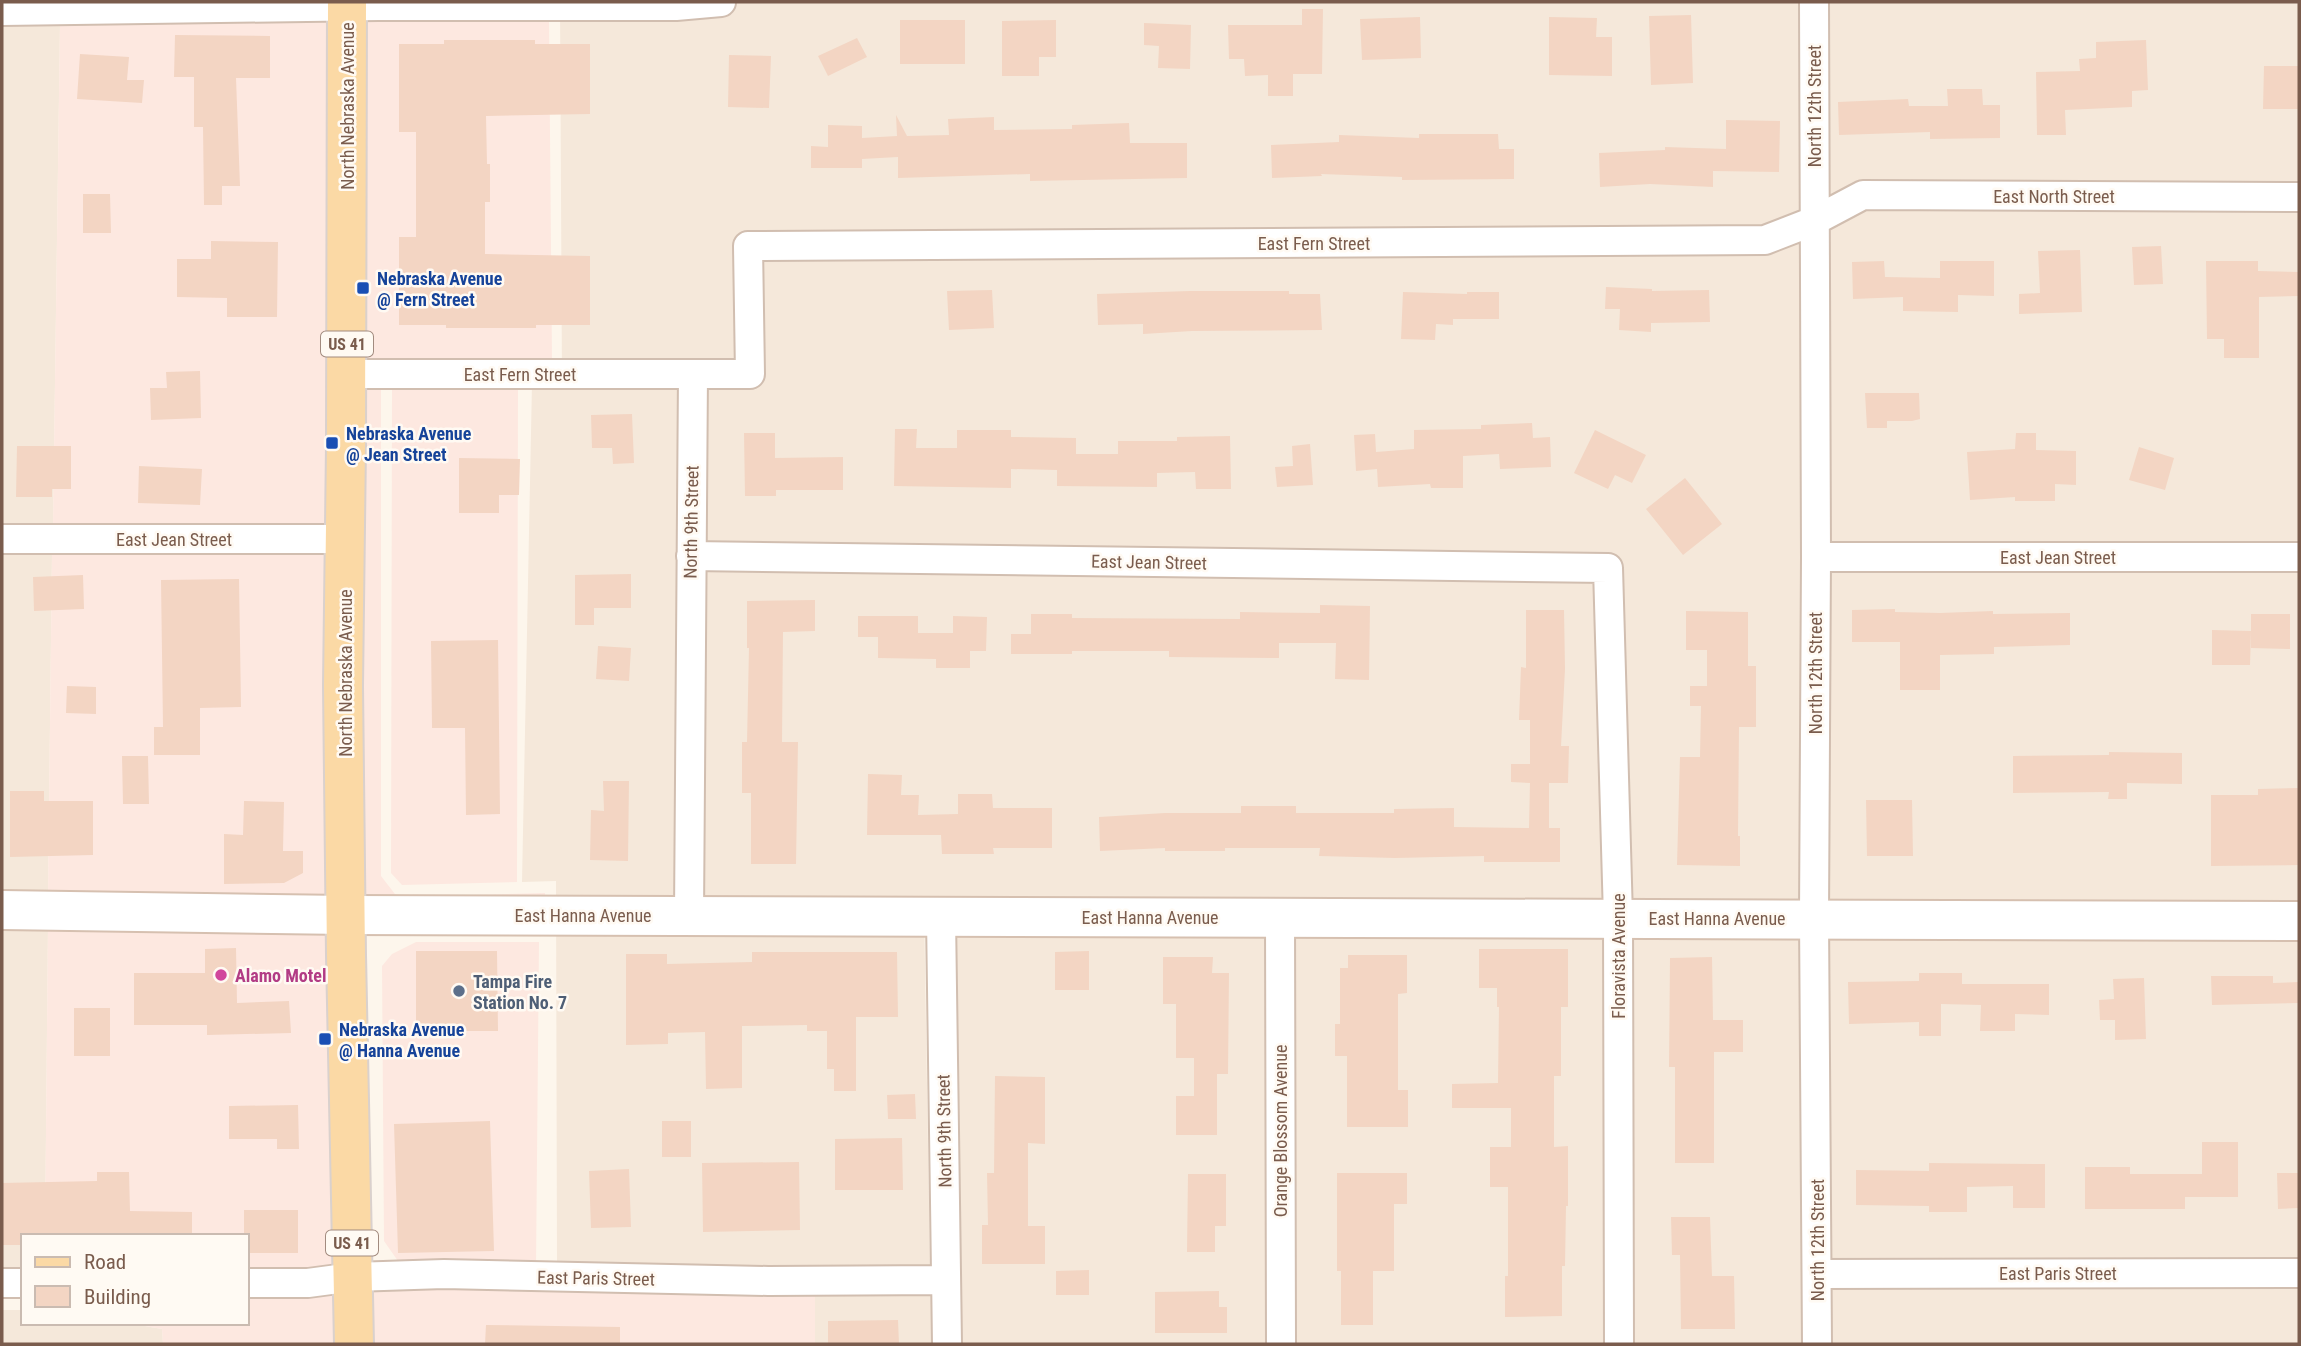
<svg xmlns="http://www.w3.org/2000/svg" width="2301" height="1346" font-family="'Roboto Condensed',sans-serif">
<rect width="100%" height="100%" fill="#fdf6ec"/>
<path fill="#f5e8da" d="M560 2H2299V905H924L930 1269 557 1262 556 881 522 882 532 383H562Z
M60 24 53 525H2V25Z
M2 553H52L48 897 2 896Z
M2 924 48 925 45 1236H23V1269H2Z
M953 931H1267L1269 1344H960Z
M1292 931H1606L1607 1344H1293Z
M1631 931 1801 932 1805 1344H1631Z
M1826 932 2299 935V1259L1829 1260Z
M1829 1287H2299V1344H1829Z
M934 1293 935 1344H815V1295Z
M2 1310H23V1323H128L162 1329 163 1344H2Z"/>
<path fill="#fde8e0" d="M549 20 552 360H359L360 21Z
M335 21 334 525H53L60 24Z
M392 386H518L517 882 402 885 391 873Z
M359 387 381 388V876L395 894 403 897 545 893V902L358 901Z
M52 553H334L333 901 48 897Z
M48 925 334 929 340 1265 307 1269H247V1236H45Z
M416 942H539L536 1267 398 1261 384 1241 382 966 392 954Z
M444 1288 815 1295V1344H367L366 1291Z
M341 1293 342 1344H163L162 1329 128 1323H247V1297Z"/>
<path fill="#f3d5c3" d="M1302 9H1323L1322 74H1293V96H1268V75L1245 76 1244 59H1229L1228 25H1302Z
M1691 15 1693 83 1651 85 1649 16Z
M1420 17 1421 58 1362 60 1360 19Z
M1549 17 1597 18 1596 37H1612V76L1549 75Z
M900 20H965V64H900Z
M1056 20V57H1039V76H1002V21Z
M1144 23 1191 25 1190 69 1158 68 1159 46 1144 45Z
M175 35 270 36V78H236L240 186H222V205H204L203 127H194V77H174Z
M857 38 867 57 828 76 818 56Z
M444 40H535V44H590V114L486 116 487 164H490V202H485V254L590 256V325H536V328H446V325H399V237H416V132H399V44H444Z
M2146 40 2148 90 2132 91V107L2065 110 2066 135H2037L2036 72 2080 71 2079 59 2096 58V42Z
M80 54 129 57 127 80H144L142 103 77 99Z
M729 55 771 56 769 108 728 107Z
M2264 66H2299V109H2263Z
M1947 89H1982L1983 105H2000V138L1930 139V132L1839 135 1838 102 1908 99 1909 106H1948Z
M896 115 907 136 949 135 948 119 994 117V130L1072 129V125L1129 123 1130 143H1187V178L1030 181V174L898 178V157L862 159V168H811V146L828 147V125L862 126V138L897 136Z
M1726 120 1780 121 1779 172 1713 171V187L1650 184 1600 187 1599 153 1665 150V147L1726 149Z
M1419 134H1498L1499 149H1514V179L1402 180V177L1321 174 1322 176 1272 178 1271 145 1339 142V135L1419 138Z
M83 194H110L111 233H83Z
M211 241 278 242 277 317H227V298L177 297V259H211Z
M2161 246 2163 284 2134 285 2132 247Z
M2080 250 2082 312 2019 314V294L2040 293 2038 251Z
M1884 261 1885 277 1940 278V261H1994V296L1958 295V312L1903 311V297L1853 299 1852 262Z
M2206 261H2258V271L2299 272V296L2259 297V358H2224V339H2207Z
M1606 287 1652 289V291L1709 290 1710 322 1651 323V332L1619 330 1620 309H1605Z
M992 290 994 328 949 330 947 291Z
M1190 291H1289V294H1320L1322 330 1192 331 1143 334V324L1098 325 1097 294Z
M1403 292 1467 294V292H1499V319H1453V325L1436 324 1435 340 1401 339Z
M200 371 201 418 151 420 150 388H167L166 372Z
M1865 393H1919L1920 419 1912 421H1887V428H1867Z
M632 414 634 463 613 464 612 448H592L591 415Z
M1532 423 1533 438 1550 437 1551 467 1500 469 1499 454 1463 456V488H1431L1430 484 1378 487 1377 469 1356 471 1354 435 1375 434 1376 452 1414 449V430L1481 429V425Z
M895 429H917L916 448H957V430H1011V437L1076 438V454H1118V441H1177V437L1230 436 1231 489H1196L1195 472 1157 473V487L1057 486V470L1011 469V488L894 486Z
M1595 430 1646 455 1632 483 1615 475 1608 489 1574 473Z
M744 433H775V458L843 457V490H776V496H745Z
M2016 433H2036V450L2076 451V485L2055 484V501H2015V497L1970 500 1967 452 2015 449Z
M1310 444 1313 485 1277 487 1275 467 1293 466 1292 446Z
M17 446H71V489H52V497H16Z
M2139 447 2174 458 2165 490 2129 480Z
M459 458 520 459 519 495H499V513H459Z
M139 466 202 469 200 505 138 503Z
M1685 478 1722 524 1683 555 1646 509Z
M631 574V608H594V625H575V575Z
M83 575 84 609 34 611 33 577Z
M239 579 241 707 200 708V755H154V727H163L161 580Z
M815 600V631L783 632 782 742H798L796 864H751V793H742V742H747L749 648H747V601Z
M1320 605 1370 606 1369 680 1335 679 1336 643H1279V658L1169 657V651H1072V654H1011V634H1031V614H1072V618L1240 619V612L1320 613Z
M1895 609V612L1940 613 1993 611V614L2070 613V645L1994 647V654L1940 655V690H1900V642H1852V610Z
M1526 610H1564L1565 669 1561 746H1569L1568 783H1549V828H1560V862H1484V856L1395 858 1319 856 1320 848H1225V851H1165V848L1100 851 1099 817 1165 813H1241V806H1296V813H1394V809L1454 808V827L1529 828 1530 783 1511 782V764H1530V720H1519L1521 667 1526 668Z
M1686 611 1748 612V666H1756V727H1739L1738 836H1740V866L1677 865 1680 757H1700L1701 706H1690V686H1707V650H1686Z
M2251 614H2290V649L2251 648V631L2250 665H2212V630L2251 631Z
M858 616H918V633H953V616L987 617 986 651H970V668H936V659L878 658V637H858Z
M498 640 500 814 466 815 465 728H432L431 641Z
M598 646 631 648 629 681 596 679Z
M67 686 96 687V714L66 713Z
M2109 752 2182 753V784L2127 783V799H2108L2109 792 2013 793V756L2109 755Z
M122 756H148L149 804H123Z
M868 774 902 775 901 795H919L918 815 958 814V794H992L993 808H1052V848H993L994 854H942L941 835H867Z
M603 781H629L628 861 590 860 591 810 604 811Z
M2299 788V865L2211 866V795H2258V789Z
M10 791H44V801H93V855L10 857Z
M1866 800H1912L1913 856H1867Z
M244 801 284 802 283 851H303V873L284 883 224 884V834L243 835Z
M236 948 237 1003 289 1001 291 1033 207 1035V1025H134V973H205V949Z
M1479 949H1568V1007H1561V1076H1554V1147L1568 1146V1206H1566L1565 1266H1562V1316L1505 1317V1276H1508V1187H1490V1147H1511V1108H1452V1084L1498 1083 1499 1007H1497V988H1479Z
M416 951H497L498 1031H416Z
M1089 951V990H1055V952Z
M752 952H897L898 1017H856V1091H834V1069H827V1031H807V1025L742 1026V1088L706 1089 705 1032 668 1033V1044L626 1045V954H667V964L752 962Z
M1348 955H1407V993L1398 994V1090H1408V1127H1347V1056H1335V1024H1340V968H1348Z
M1163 957H1213L1212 973H1229L1228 1074H1217V1135H1176V1096H1194V1058H1176V1004H1163Z
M1712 957 1713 1020H1743V1052H1714V1163H1675V1067H1669L1670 958Z
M1919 973H1962V984H2049V1015L2015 1014V1031H1980L1981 1005 1941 1004V1036H1919V1022L1849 1024 1848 982 1919 981Z
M2211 976H2273V983L2299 982V1003L2212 1005Z
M2144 978 2146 1039 2115 1040V1020H2100L2099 1000 2114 999 2113 979Z
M74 1008H110V1056H74Z
M995 1076 1045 1077V1144L1028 1143V1226H1045V1264H982V1225H988L987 1173H994Z
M915 1094 916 1119H888L887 1095Z
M298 1105 299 1149H277V1139H229V1106Z
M490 1121 494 1251 398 1253 394 1124Z
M662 1121H691V1157H662Z
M902 1138 903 1190H835V1139Z
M2202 1142H2238V1197H2185V1209H2085V1167H2130V1174H2202Z
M799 1162 800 1230 703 1232 702 1163Z
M1929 1163 2045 1164V1208H2013V1186L1967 1187V1212H1929V1206L1856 1205V1170L1929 1171Z
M629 1169 631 1227 591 1228 589 1171Z
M97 1172H129L130 1211 192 1212V1236H23V1245H2V1183L97 1181Z
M1337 1173H1407V1204H1394V1271H1373V1325H1341V1271H1337Z
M2277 1173H2299V1208L2278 1209Z
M1188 1174H1226V1226H1215V1252H1187Z
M244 1210H298V1253H247V1236H244Z
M1671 1217H1710L1712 1276H1734L1735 1329H1681L1680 1255H1672Z
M1089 1270V1295H1056V1271Z
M1219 1291V1307H1227V1333H1155V1292Z
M898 1320 899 1344H828V1321Z
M486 1325 620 1327V1344H485Z"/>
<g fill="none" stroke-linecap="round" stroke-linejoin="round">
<g stroke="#d1beb0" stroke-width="32">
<path id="street" d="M1814 2 1816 557 1814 918 1817 1344
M2 11 378 6H676L721 2
M346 374H750L748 246 1765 240 1814 221 1863 195 2299 197
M2 539H346
M691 556 1608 568 1618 917 1619 1344
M1816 557H2299
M689 915 693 374
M941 917 947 1344
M1280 917 1281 1344
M1817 1274 2299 1273
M2 1283H23
M247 1283H308L353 1277 444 1274 768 1281 946 1280"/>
</g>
<g stroke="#d6c0b0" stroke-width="42">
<path id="secondary" d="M2 910 346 915 2299 921"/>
</g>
<g stroke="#dad1cd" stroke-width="42">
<path id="primary" d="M347 2 346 446 343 686 346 955 354 1344"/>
</g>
<use href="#street" stroke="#fff" stroke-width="28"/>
<use href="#secondary" stroke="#fff" stroke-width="38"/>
<use href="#primary" stroke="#fbd9a5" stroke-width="38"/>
</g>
<g fill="#1a4fb4" stroke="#fffaf3" stroke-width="2.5">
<rect x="356" y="281" width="14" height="14" rx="3.5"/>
<rect x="325" y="436" width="14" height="14" rx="3.5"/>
<rect x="318" y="1032" width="14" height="14" rx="3.5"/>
</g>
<circle fill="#d1479c" stroke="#fffaf3" stroke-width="2.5" cx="221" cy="975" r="7"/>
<circle fill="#5c6f8a" stroke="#fffaf3" stroke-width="2.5" cx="459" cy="991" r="7"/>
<g text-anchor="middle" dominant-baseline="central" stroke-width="5" stroke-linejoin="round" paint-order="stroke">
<g fill="#fffaf3" stroke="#a28b7f" stroke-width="2">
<rect x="321" y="331.5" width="52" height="25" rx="5"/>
<rect x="326" y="1230.5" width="52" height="25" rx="5"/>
</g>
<g font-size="16" font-weight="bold" fill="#7a5c4d">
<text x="347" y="344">US 41</text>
<text x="352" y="1243">US 41</text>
</g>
<g font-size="18" fill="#7a5c4d" stroke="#fffaf3">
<text transform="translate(347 106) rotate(-90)">North Nebraska Avenue</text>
<text transform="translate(1814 106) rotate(-90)">North 12th Street</text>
<text x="2054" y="196">East North Street</text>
<text x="1314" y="243">East Fern Street</text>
<text x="520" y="374">East Fern Street</text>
<text transform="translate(691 522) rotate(-89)">North 9th Street</text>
<text x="174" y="539">East Jean Street</text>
<text x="2058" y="557">East Jean Street</text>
<text transform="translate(1149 562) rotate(1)">East Jean Street</text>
<text transform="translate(345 673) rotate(-90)">North Nebraska Avenue</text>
<text transform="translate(1815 673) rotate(-90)">North 12th Street</text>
<text x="583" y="915">East Hanna Avenue</text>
<text x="1150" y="917">East Hanna Avenue</text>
<text x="1717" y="918">East Hanna Avenue</text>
<text transform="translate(1618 956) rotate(-90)">Floravista Avenue</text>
<text transform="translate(944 1131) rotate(-91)">North 9th Street</text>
<text transform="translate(1280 1131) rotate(-90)">Orange Blossom Avenue</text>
<text transform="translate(1817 1240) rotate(-90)">North 12th Street</text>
<text x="2058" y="1273">East Paris Street</text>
<text transform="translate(596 1278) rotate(1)">East Paris Street</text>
</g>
<g font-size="18" font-weight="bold" fill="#164399" stroke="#fffaf3" text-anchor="start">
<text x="377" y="278">Nebraska Avenue<tspan x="377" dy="21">@ Fern Street</tspan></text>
<text x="346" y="433">Nebraska Avenue<tspan x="346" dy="21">@ Jean Street</tspan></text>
<text x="339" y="1029">Nebraska Avenue<tspan x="339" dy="21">@ Hanna Avenue</tspan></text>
</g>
<g font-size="18" font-weight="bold" fill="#b23c85" stroke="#fffaf3" text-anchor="start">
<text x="235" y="975">Alamo Motel</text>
</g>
<g font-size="18" font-weight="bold" fill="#4e5e75" stroke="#fffaf3" text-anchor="start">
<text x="473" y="981">Tampa Fire<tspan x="473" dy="21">Station No. 7</tspan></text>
</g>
</g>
<rect width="2301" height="1346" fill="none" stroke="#7a5c4d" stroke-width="7"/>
<rect x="21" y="1234" width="228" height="91" fill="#fffaf3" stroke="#cabbb1" stroke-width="2"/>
<rect x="35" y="1257" width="35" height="10" fill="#fbd9a5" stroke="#cabbb1" stroke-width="2"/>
<text x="84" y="1269" font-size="21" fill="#7a5c4d">Road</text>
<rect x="35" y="1286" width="35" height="21" fill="#f3d5c3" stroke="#cabbb1" stroke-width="2"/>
<text x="84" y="1304" font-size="21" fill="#7a5c4d">Building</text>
</svg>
